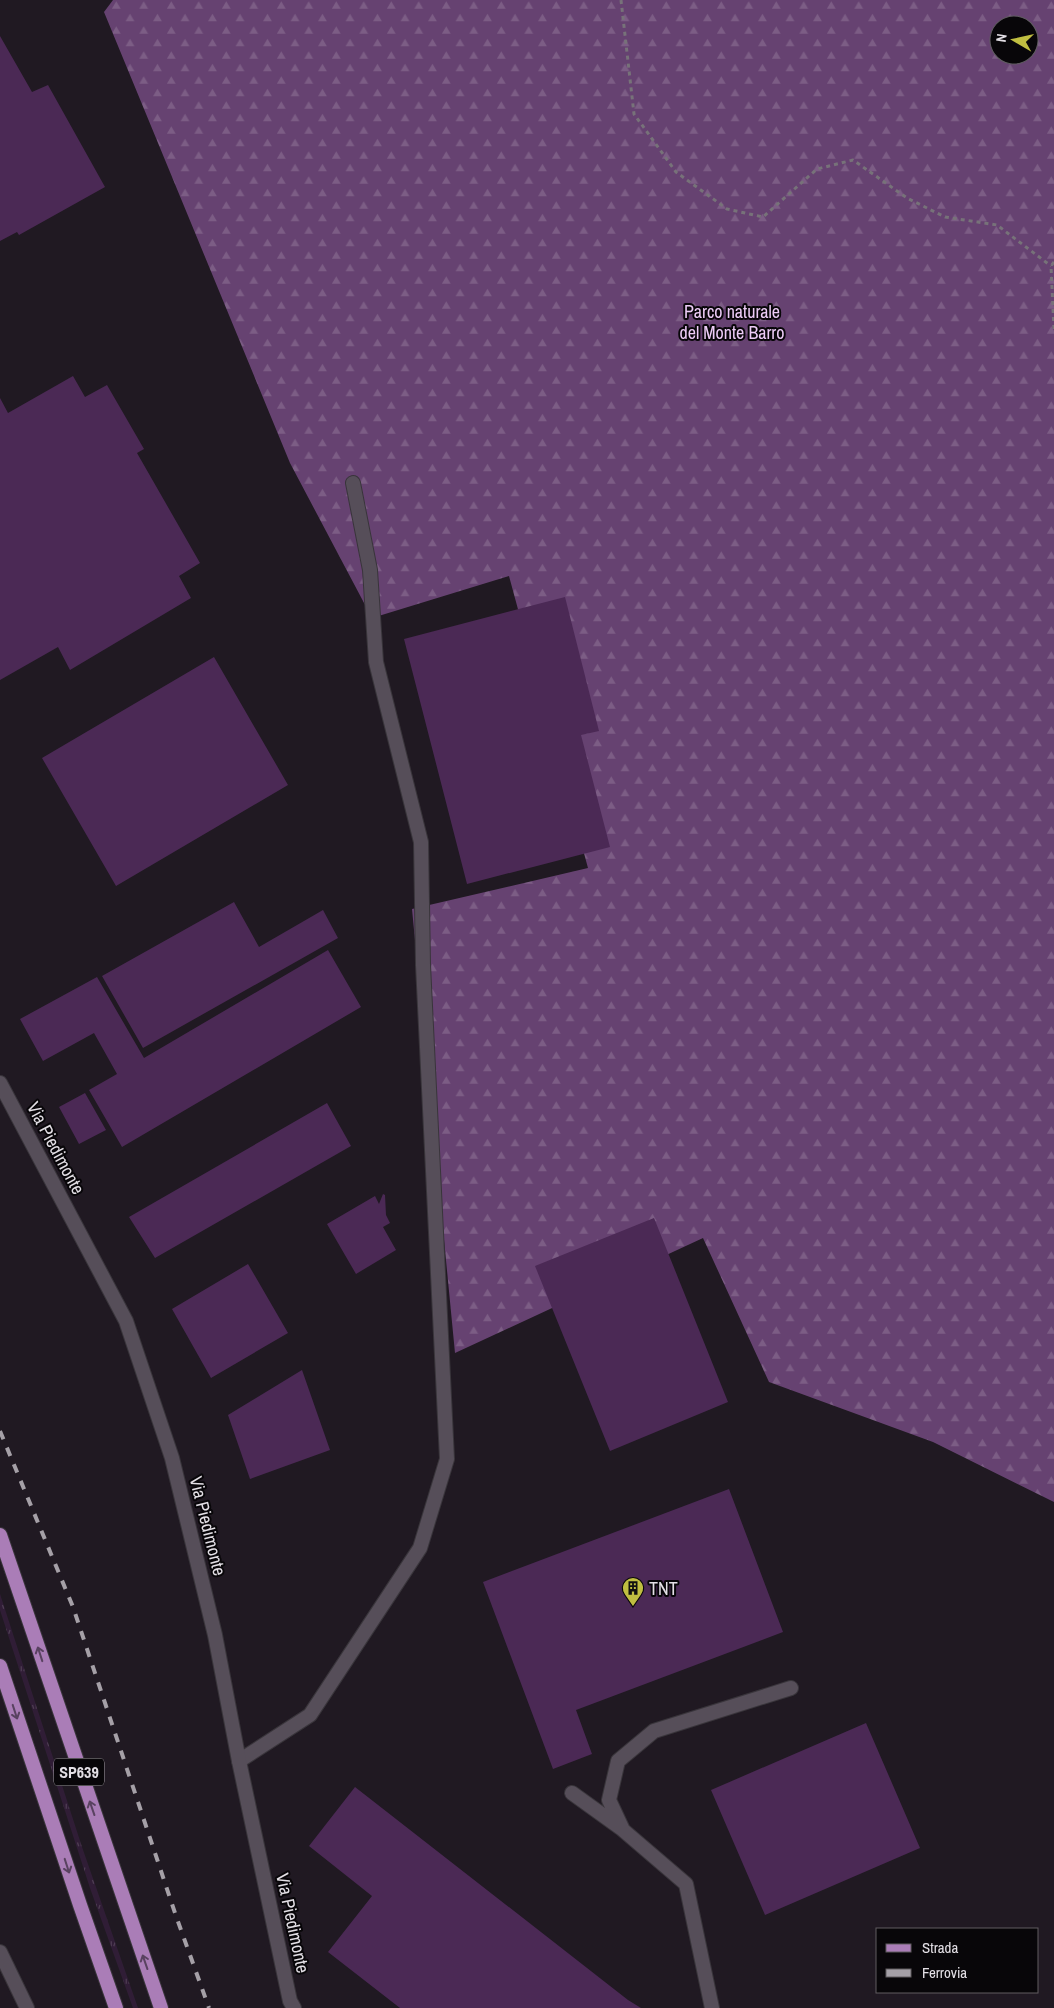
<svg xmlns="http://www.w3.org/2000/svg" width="1054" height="2008" font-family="'Archivo Narrow',sans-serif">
<defs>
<pattern id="grass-tufts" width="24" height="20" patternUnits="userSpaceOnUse" patternTransform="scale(1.25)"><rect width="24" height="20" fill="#301d36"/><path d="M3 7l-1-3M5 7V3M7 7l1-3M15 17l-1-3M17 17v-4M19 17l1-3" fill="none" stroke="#4e3d53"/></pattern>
<pattern id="forest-firs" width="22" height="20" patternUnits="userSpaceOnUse" patternTransform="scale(1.25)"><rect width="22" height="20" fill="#664271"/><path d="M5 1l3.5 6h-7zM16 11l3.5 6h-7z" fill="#7c5d85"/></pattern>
</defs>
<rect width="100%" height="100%" fill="#201922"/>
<path fill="url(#grass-tufts)" d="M0 1594 82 1847 138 2008H133L90 1888 0 1610Z"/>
<path fill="url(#forest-firs)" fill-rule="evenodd" d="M113 0H1054V1502L933 1442 769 1382 703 1238 455 1353 412 909 588 868 509 576 372 618 290 463 104 12ZM999 25H1029V55H999Z"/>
<path fill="#4b2955" d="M0 36 32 92 48 85 105 187 19 235 17 232 0 241Z
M73 376 85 397 107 385 144 449 137 453 200 563 179 576 191 598 70 670 58 647 0 680V398L8 413Z
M565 597 599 731 581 735 610 847 467 884 404 639Z
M214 657 288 785 116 886 42 758Z
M234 902 259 947 323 910 338 938 143 1048 102 976Z
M328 950 361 1007 122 1147 89 1090 117 1074 94 1033 43 1061 20 1019 97 977 144 1058Z
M85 1093 106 1130 79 1144 59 1107Z
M327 1103 351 1146 155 1258 129 1217Z
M383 1194 385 1195 386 1215 390 1223 383 1227 396 1250 356 1274 327 1224 375 1196 379 1204Z
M654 1218 728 1402 610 1451 535 1266Z
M248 1264 288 1333 211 1378 172 1309Z
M302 1370 330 1450 250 1479 228 1415Z
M729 1489 783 1632 576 1710 592 1754 553 1769 483 1582Z
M866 1723 920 1848 765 1915 711 1790Z
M355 1787 628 2000 641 2008H400L328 1952 372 1896 309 1846Z"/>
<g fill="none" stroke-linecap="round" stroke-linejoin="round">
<g stroke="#39353b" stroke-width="16">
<path id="service" d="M239 1761 310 1715 420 1548 447 1459 423 965 421 842 376 662 370 570 353 483
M572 1793 622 1829
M712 2008 686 1884 623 1830 609 1800 618 1761 654 1731 791 1688"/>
</g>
<g stroke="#39353b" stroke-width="16">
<path id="minor" d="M0 1083 126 1321 172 1458 215 1635 239 1761 290 2001 294 2008
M0 1952 27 2008"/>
</g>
<g stroke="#39353b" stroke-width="16">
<path id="primary" d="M0 1535 161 2008
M0 1666 80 1905 116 2008"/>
</g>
<path stroke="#777279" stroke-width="3" stroke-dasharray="4 4" stroke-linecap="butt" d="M621 0 634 114 676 172 727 209 763 217 817 169 853 160 907 198 945 217 997 225 1051 266
M1054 262 1051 266 1054 330"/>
<use href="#service" stroke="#564e59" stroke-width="14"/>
<use href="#minor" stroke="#564e59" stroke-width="14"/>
<use href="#primary" stroke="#aa7db7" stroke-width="14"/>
<path stroke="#a5a0a7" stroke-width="4" stroke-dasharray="9 9" stroke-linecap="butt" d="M0 1431 73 1607 176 1916 209 2008"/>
</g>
<defs><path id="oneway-shaft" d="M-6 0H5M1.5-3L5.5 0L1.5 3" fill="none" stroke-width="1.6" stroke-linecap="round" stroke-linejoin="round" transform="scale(1.25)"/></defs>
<g stroke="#594260">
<use href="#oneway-shaft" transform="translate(40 1654) rotate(-108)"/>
<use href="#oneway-shaft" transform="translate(15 1712) rotate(72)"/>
<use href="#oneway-shaft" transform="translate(92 1808) rotate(-109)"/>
<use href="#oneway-shaft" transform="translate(67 1866) rotate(72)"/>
<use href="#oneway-shaft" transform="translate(145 1962) rotate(-109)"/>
</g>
<defs>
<g id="building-pin" transform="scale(1.125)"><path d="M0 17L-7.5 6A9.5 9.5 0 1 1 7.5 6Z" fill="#c0be41" stroke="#080609"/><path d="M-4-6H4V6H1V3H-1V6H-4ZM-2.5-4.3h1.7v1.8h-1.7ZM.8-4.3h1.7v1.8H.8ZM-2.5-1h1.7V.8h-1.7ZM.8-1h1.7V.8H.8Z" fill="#111"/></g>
</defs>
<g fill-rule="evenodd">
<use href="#building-pin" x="633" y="1588"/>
</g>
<g text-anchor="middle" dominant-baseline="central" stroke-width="4" stroke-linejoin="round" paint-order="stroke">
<rect fill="#080609" stroke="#a19ea3" stroke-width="1" x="54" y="1758.5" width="50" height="27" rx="4"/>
<g font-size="16" font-weight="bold" fill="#e3dfe5">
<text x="79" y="1772">SP639</text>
</g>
<g font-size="18" fill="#edccf7" stroke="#080609">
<text x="732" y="311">Parco naturale<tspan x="732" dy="21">del Monte Barro</tspan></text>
</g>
<g font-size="18" fill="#e3dfe5" stroke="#080609">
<text transform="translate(56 1148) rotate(62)">Via Piedimonte</text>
<text transform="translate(208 1526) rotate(76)">Via Piedimonte</text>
<text transform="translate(293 1923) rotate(78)">Via Piedimonte</text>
</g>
<g font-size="18" fill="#e3dfe5" stroke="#080609" text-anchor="start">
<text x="649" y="1588">TNT</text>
</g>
</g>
<rect x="876" y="1928" width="162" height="65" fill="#080609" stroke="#605d61"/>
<rect x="886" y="1944" width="25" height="8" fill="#aa7db7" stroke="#605d61"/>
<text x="922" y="1953" font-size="15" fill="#e3dfe5">Strada</text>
<rect x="886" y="1969" width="25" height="8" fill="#a5a0a7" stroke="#605d61"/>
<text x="922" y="1978" font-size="15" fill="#e3dfe5">Ferrovia</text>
<g transform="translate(1014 40) rotate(279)"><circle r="24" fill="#080609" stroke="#605d61"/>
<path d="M0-4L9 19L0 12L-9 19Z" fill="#c0be41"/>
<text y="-8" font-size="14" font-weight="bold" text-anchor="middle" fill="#e3dfe5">N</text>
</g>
</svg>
